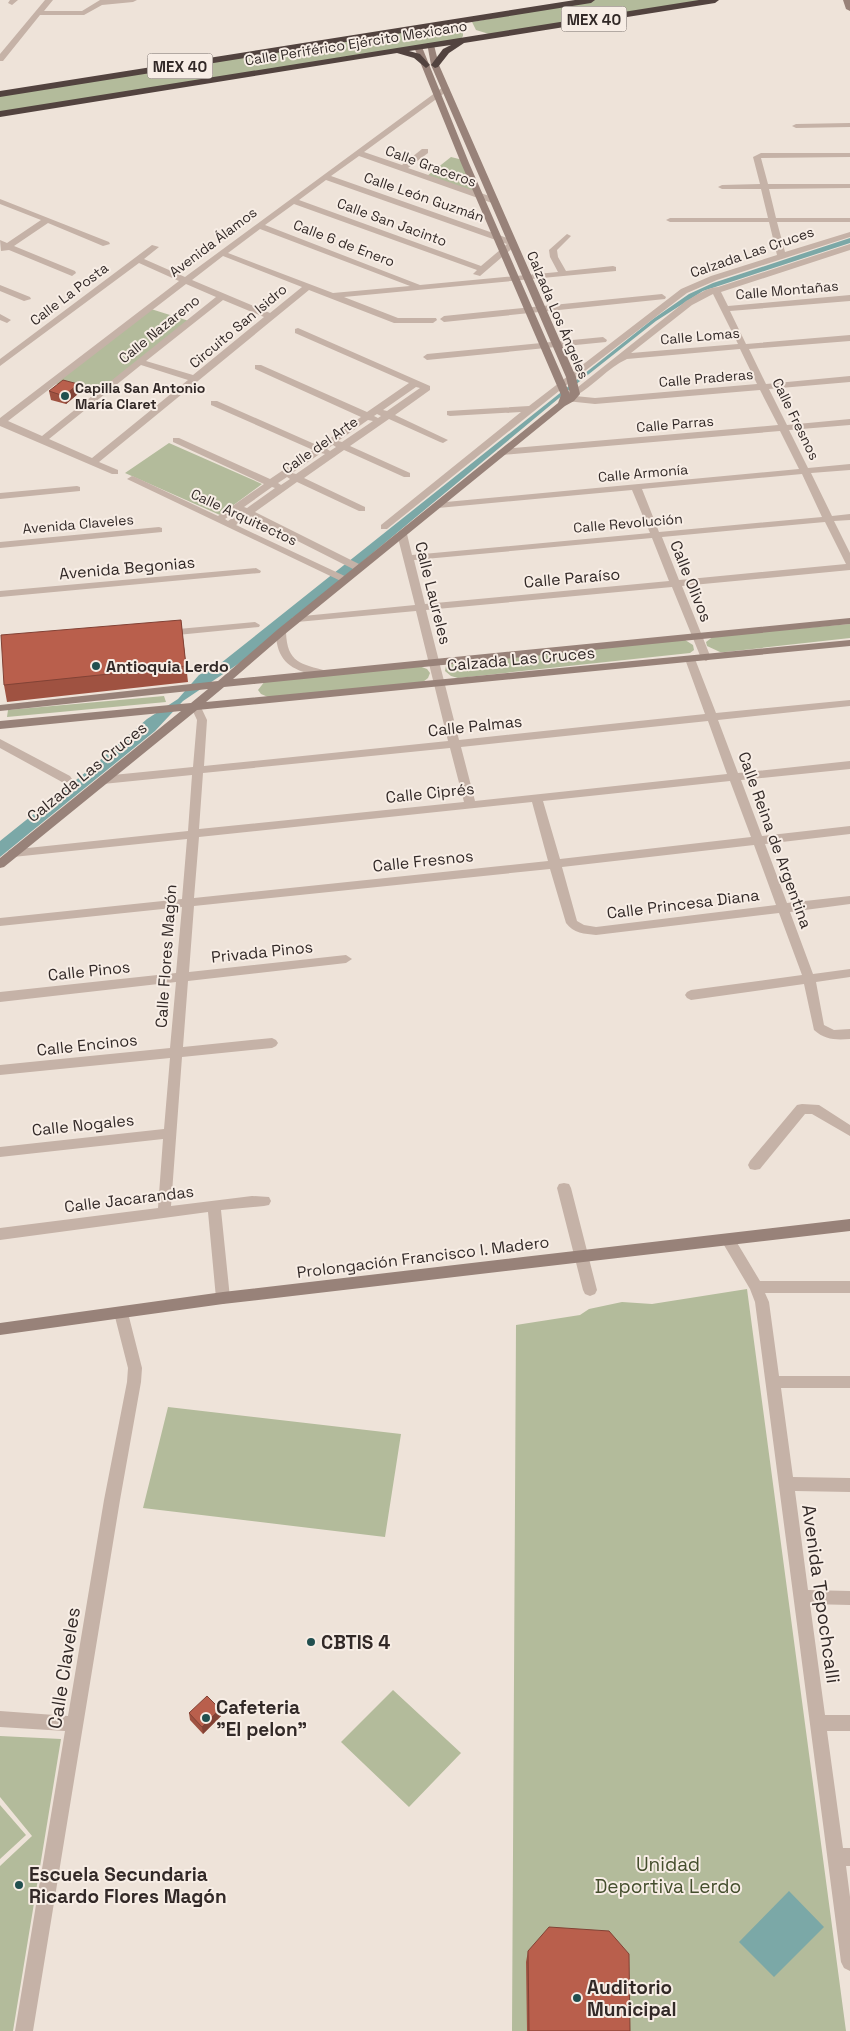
<svg xmlns="http://www.w3.org/2000/svg" width="850" height="2031" font-family="'Space Grotesk',sans-serif">
<rect width="100%" height="100%" fill="#eee3d9"/>
<path fill="#b3bb9b" d="M594 0H718L489 34 476 30 472 22Z
M445 24 463 30V36L460 40 0 114V94Z
M451 157 467 161 482 195 427 176Z
M151 309 189 321 95 396 55 383Z
M169 443 262 484 220 515 125 473Z
M850 624V638L725 652H720L707 646 706 642 714 636Z
M682 638 693 645 694 650 690 653 458 678 451 676 445 671 446 666 450 663Z
M419 666 427 669 430 673 428 678 423 682 268 697 261 694 258 690 265 681Z
M164 696 166 702 7 717 8 710Z
M747 1289 846 2031H512L516 1325 580 1315 589 1309 622 1302 652 1304Z
M168 1407 401 1434 385 1537 143 1508Z
M393 1690 461 1753 409 1807 341 1742Z
M0 1736 61 1739 13 2031H0V1866L32 1836 0 1797Z
M0 1805 26 1835 0 1859Z"/>
<path fill="#7ba8a7" d="M850 238V243L703 291 656 321 570 389 244 660 183 701 155 731 0 857V841L91 768 147 719 178 699 199 675 221 663 653 319 689 294 713 283Z
M789 1891 824 1927 774 1977 739 1942Z"/>
<g fill="none" stroke-linecap="round" stroke-linejoin="round">
<path fill="#c5b2a7" fill-rule="evenodd" d="M10 0H18L12 5 8 3Z
M45 0H53L44 11H82L100 0H137L133 2 102 5 84 15H40L3 61H0V54Z
M443 87 450 89 364 152 402 165 422 149H428V153L408 168 498 199V203H492L359 156 331 176 516 241V245L480 276 473 274 477 270 294 204 265 225 420 285 558 272 550 257 549 250 567 234 571 236 557 250 558 257 566 271 613 266 616 267V271L344 297 398 318H436L437 320 433 323H394L309 290 99 462 118 470V474H112L0 426V418L179 281 139 263 0 366V359L152 245 159 247 144 259 185 277ZM326 180 507 244 481 266 299 200ZM260 229 410 286 333 293 228 253ZM223 256 302 287 270 313 192 280ZM186 284 216 297 42 436 8 421ZM223 300 264 317 193 375 146 361ZM141 365 188 380 92 458 49 439Z
M850 123V127L796 128 792 126 796 124Z
M761 153H850V157L761 158 768 184H850V188L769 189 776 218H850V222H777L785 252 850 232V237L717 280 687 293 564 387 387 529H381V525L521 412 450 416 447 415V411L529 406 681 289 711 276 777 255 769 222H670L666 220 670 218H768L761 189H722L718 187 722 185 760 184 753 157Z
M0 199 109 242 110 244 103 246 48 223 14 246 75 271 76 273 72 276 9 250 1 251 0 240 7 243 41 220 0 204Z
M850 244V250L721 292 728 306 850 295V301L730 311 746 344 850 335V341L749 349 766 384 850 376V382L769 389 787 425 850 419V425L789 430 808 468 850 464V470L811 473 832 516 850 514V520L834 521 850 553V570L682 586 711 658 706 661 701 658 672 587 426 610 459 740 705 714 685 659 690 656 695 659 716 713 850 700V706L718 720 738 773 850 761V769L741 780 762 836 850 826V834L765 844 787 903 850 896V904L790 912 813 974 850 969V977L816 982 824 1025 834 1030 850 1029V1039C836 1040 825 1040 814 1030L804 984 691 1000 687 998 685 995 687 992 691 990 802 975 779 913 596 935C585 934 573 933 566 923L550 869 194 906 189 972 346 955 352 959 346 963 188 981 183 1047 272 1038 276 1040 278 1043 276 1046 272 1048 182 1057 171 1206 252 1196 269 1197 271 1201 269 1205 264 1206 221 1210 230 1298 228 1302 223 1304 218 1302 216 1298 208 1212 0 1240V1228L158 1208 163 1139 0 1157V1147L164 1129 170 1058 0 1075V1065L170 1048 176 982 0 1002V992L176 973 182 907 0 926V918L182 899 187 839 13 857 9 856 7 853 9 850 188 831 192 775 103 784 97 780 103 776 193 767 197 720 190 705 195 702 199 703 207 720 204 766 448 741 416 611 297 622 293 621 292 619 293 617 415 605 397 534 402 531 407 534 412 555 650 533 632 490 438 508 435 507V503L799 469 780 431 502 455 497 452 502 449 778 425 760 390 595 404 566 401 560 397 578 387 686 301C695 296 708 287 718 287ZM713 294 738 344 631 353 692 305ZM740 349 757 384 595 398 575 396C594 386 607 368 627 359ZM802 474 822 517 659 532 642 489ZM825 522 846 564 679 580 662 537ZM652 538 669 581 425 604 414 560ZM708 721 727 774 475 801 461 747ZM450 748 464 802 199 829 203 773ZM730 781 751 837 560 859 543 801ZM532 802 548 861 194 898 199 837ZM754 845 776 905 596 927 584 925 577 921 562 867Z
M0 285 30 297 31 299 24 301 0 291Z
M662 294 666 297 665 299 444 322 440 319 444 316Z
M0 314 11 320 7 323 0 320Z
M298 328 430 386V390L395 415 448 440 443 443 440 442 389 419 350 446 410 473V477H404L344 450 304 478 365 507V511H359L297 482 255 512 363 566V570H355L248 516 236 525 349 578 350 580 345 583 127 479 132 476 135 477 218 516 264 484 173 442V438H179L270 479 313 450 211 405V401H217L319 446 361 417 255 369V365H261L367 412 409 383 295 333V329ZM416 387 420 388 387 411 383 410ZM377 414 381 416 378 418 374 416ZM368 420 373 421 342 442 338 441ZM333 445 336 447 330 451 327 449ZM321 453 325 454 296 474 292 473ZM287 477 290 479 281 485 278 483ZM272 487 275 488 247 508 244 507ZM238 510 241 512 228 521 225 519Z
M603 337 607 340 606 342 427 360 423 357 427 354Z
M77 486 80 487V491L0 499V493Z
M159 527 162 528V532L0 548V542Z
M256 568 261 571 260 573 0 597V591Z
M255 622 260 625 259 627 167 636 162 633 167 630Z
M281 629 286 632C287 663 301 664 327 671L328 673 327 675C320 677 313 675 307 673 285 667 276 654 276 632Z
M0 739 70 776 72 779 66 783 62 782 0 748Z
M802 1104 819 1105 850 1125V1136L812 1114H805L760 1169 755 1170 750 1169 748 1165 750 1161 797 1105Z
M564 1183 569 1184 571 1188 597 1290 595 1294 590 1296 585 1294 583 1290 557 1188 559 1184Z
M728 1234 733 1236 760 1281H850V1293H765L769 1302 779 1376H850V1388H781L793 1477 850 1478V1492L795 1491 808 1590 850 1591V1605L810 1604 825 1715H850V1731H827L843 1848H850V1866H846L850 1897V1971L844 1968 841 1962 755 1302 750 1289 721 1240 723 1236Z
M121 1307 126 1309 128 1313 142 1368 141 1382 120 1500 33 2031H15L65 1731 0 1727V1711L68 1716 104 1500 127 1382 128 1368 114 1313 116 1309Z"/>
<path fill="#988279" fill-rule="evenodd" d="M843 0H850V11L846 9Z
M427 43 434 45 439 65 576 377 580 394 574 401 565 406 285 634 233 679 850 618V624L224 687 206 702 850 640V646L197 710 4 867 0 868V858L181 711 0 729V721L191 703 208 689 0 711V705L218 681 277 630 558 403 561 395 461 163 414 47 415 45 422 47 469 163 570 394 566 377 431 65Z
M850 1219V1231L223 1304 0 1335V1323L223 1292Z"/>
<path fill="#52433f" fill-rule="evenodd" d="M575 0H595L591 3 0 97V91Z
M699 0H719L715 3 464 43 449 53 438 67 435 68 431 65 443 49 451 45 409 51 420 54 430 65 426 68 414 58 397 53 0 117V111Z"/>
</g>
<path fill="#9f5241" d="M49 391 79 393 66 404 51 400Z
M181 620 188 682 7 702 4 685Z
M189 1713 221 1716 203 1734 190 1720Z
M528 1951 630 2031H527L526 1962Z"/>
<path fill="#824235" d="M78 384 79 393 66 404 64 396Z
M220 1709 221 1716 203 1734 202 1727Z"/>
<path fill="#b95f4c" stroke="#824235" d="M63 380 78 384 64 396 49 391Z
M181 620 186 666 4 685 1 635Z
M207 1696 220 1709 202 1727 189 1713Z
M549 1927 609 1931 629 1954 630 2031H529L528 1951Z"/>
<g fill="#214f4f" stroke="#f7ede5" stroke-width="2">
<circle cx="65" cy="396" r="5"/>
<circle cx="96" cy="666" r="5"/>
<circle cx="311" cy="1642" r="5"/>
<circle cx="206" cy="1718" r="5"/>
<circle cx="19" cy="1885" r="5"/>
<circle cx="577" cy="1998" r="5"/>
</g>
<g text-anchor="middle" dominant-baseline="central" stroke-width="4" stroke-linejoin="round" paint-order="stroke">
<g font-size="14" fill="#322927" stroke="#f7ede5">
<text transform="translate(356 43) rotate(-9)">Calle Periférico Ejército Mexicano</text>
<text transform="translate(431 166) rotate(20)">Calle Graceros</text>
<text transform="translate(424 197) rotate(19)">Calle León Guzmán</text>
<text transform="translate(392 222) rotate(20)">Calle San Jacinto</text>
<text transform="translate(213 242) rotate(-37)">Avenida Álamos</text>
<text transform="translate(344 243) rotate(21)">Calle 6 de Enero</text>
<text transform="translate(752 252) rotate(-19)">Calzada Las Cruces</text>
<text transform="translate(787 290) rotate(-5)">Calle Montañas</text>
<text transform="translate(69 294) rotate(-37)">Calle La Posta</text>
<text transform="translate(558 315) rotate(67)">Calzada Los Ángeles</text>
<text transform="translate(238 326) rotate(-40)">Circuito San Isidro</text>
<text transform="translate(159 329) rotate(-39)">Calle Nazareno</text>
<text transform="translate(700 336) rotate(-5)">Calle Lomas</text>
<text transform="translate(706 378) rotate(-5)">Calle Praderas</text>
<text transform="translate(796 419) rotate(64)">Calle Fresnos</text>
<text transform="translate(675 424) rotate(-5)">Calle Parras</text>
<text transform="translate(320 445) rotate(-35)">Calle del Arte</text>
<text transform="translate(643 473) rotate(-5)">Calle Armonía</text>
<text transform="translate(244 517) rotate(25)">Calle Arquitectos</text>
<text transform="translate(628 523) rotate(-5)">Calle Revolución</text>
<text transform="translate(78 524) rotate(-5)">Avenida Claveles</text>
</g>
<g font-size="14" font-weight="bold" fill="#322927" stroke="#f7ede5" text-anchor="start">
<text x="75" y="388">Capilla San Antonio<tspan x="75" dy="16">María Claret</tspan></text>
</g>
<g fill="#f7ede5" stroke="#6d6460" stroke-width="1">
<rect x="561.5" y="6.5" width="65" height="25" rx="4"/>
<rect x="147.5" y="53.5" width="65" height="25" rx="4"/>
</g>
<g font-size="15" font-weight="bold" fill="#322927">
<text x="594" y="19">MEX 40</text>
<text x="180" y="66">MEX 40</text>
</g>
<g font-size="16" fill="#322927" stroke="#f7ede5">
<text transform="translate(127 568) rotate(-5)">Avenida Begonias</text>
<text transform="translate(572 578) rotate(-5)">Calle Paraíso</text>
<text transform="translate(691 581) rotate(68)">Calle Olivos</text>
<text transform="translate(433 593) rotate(76)">Calle Laureles</text>
<text transform="translate(521 659) rotate(-5)">Calzada Las Cruces</text>
<text transform="translate(475 726) rotate(-6)">Calle Palmas</text>
<text transform="translate(87 772) rotate(-39)">Calzada Las Cruces</text>
<text transform="translate(430 793) rotate(-6)">Calle Ciprés</text>
<text transform="translate(775 840) rotate(70)">Calle Reina de Argentina</text>
<text transform="translate(423 861) rotate(-6)">Calle Fresnos</text>
<text transform="translate(683 904) rotate(-7)">Calle Princesa Diana</text>
<text transform="translate(262 952) rotate(-6)">Privada Pinos</text>
<text transform="translate(166 956) rotate(-86)">Calle Flores Magón</text>
<text transform="translate(89 971) rotate(-6)">Calle Pinos</text>
<text transform="translate(87 1045) rotate(-6)">Calle Encinos</text>
<text transform="translate(83 1125) rotate(-6)">Calle Nogales</text>
<text transform="translate(129 1199) rotate(-7)">Calle Jacarandas</text>
<text transform="translate(423 1257) rotate(-7)">Prolongación Francisco I. Madero</text>
</g>
<g font-size="16" font-weight="bold" fill="#322927" stroke="#f7ede5" text-anchor="start">
<text x="106" y="666">Antioquia Lerdo</text>
</g>
<g font-size="19" fill="#322927" stroke="#f7ede5">
<text transform="translate(821 1594) rotate(82)">Avenida Tepochcalli</text>
<text transform="translate(64 1668) rotate(-81)">Calle Claveles</text>
</g>
<g font-size="19" font-weight="bold" fill="#322927" stroke="#f7ede5" text-anchor="start">
<text x="321" y="1642">CBTIS 4</text>
<text x="216" y="1707">Cafeteria<tspan x="216" dy="22">"El pelon"</tspan></text>
<text x="29" y="1874">Escuela Secundaria<tspan x="29" dy="22">Ricardo Flores Magón</tspan></text>
<text x="587" y="1987">Auditorio<tspan x="587" dy="22">Municipal</tspan></text>
</g>
<g font-size="19" fill="#444e2d" stroke="#f7ede5">
<text x="668" y="1864">Unidad<tspan x="668" dy="22">Deportiva Lerdo</tspan></text>
</g>
</g>
</svg>
